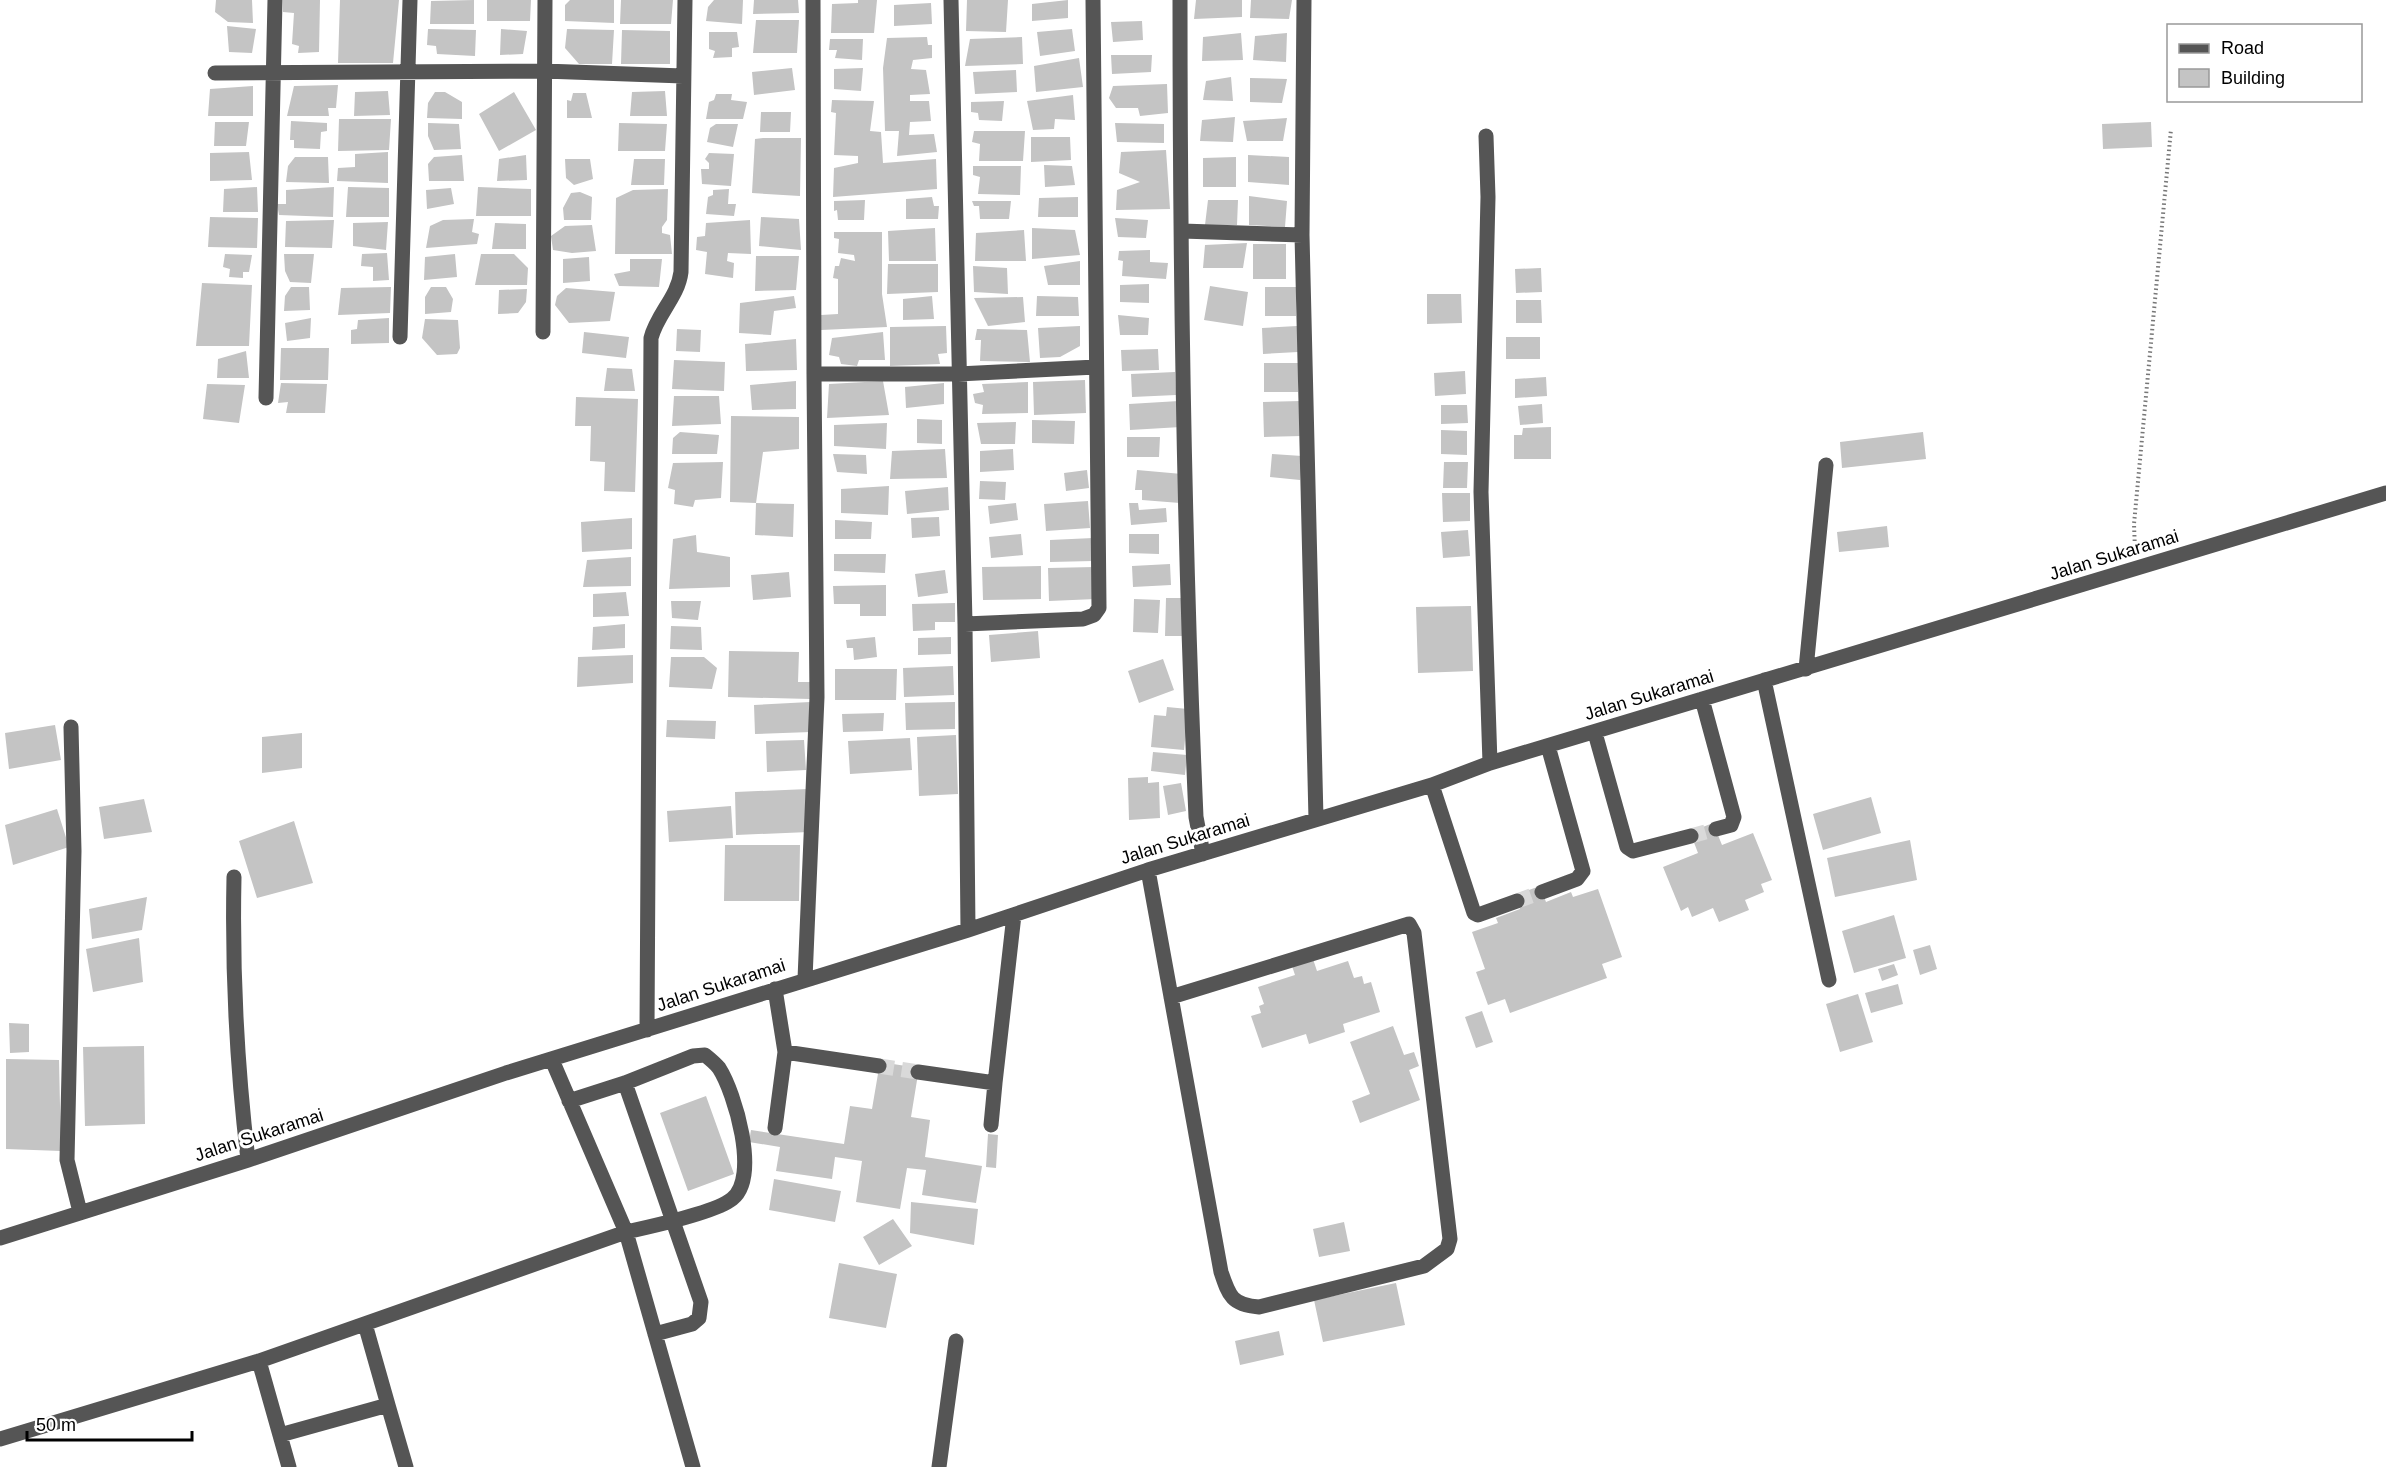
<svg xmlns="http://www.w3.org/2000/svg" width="2386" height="1467" font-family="Arial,sans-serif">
<rect width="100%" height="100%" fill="#fff"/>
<path fill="#c4c4c4" d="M216 0H252L253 23 228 22 215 12Z
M283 0H320L319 52 298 53 299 46 292 44 294 13 283 12Z
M340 0H399L393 63H338Z
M474 0V24H430L431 1Z
M487 0H531L530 21H487Z
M570 0H614V23L565 21V5Z
M621 0H673L671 24H620Z
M714 0H743L742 24 706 21 708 7Z
M754 0H798L799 13 753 14Z
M858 0H877L874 33H831L832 4 858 3Z
M967 0H1008L1006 32 966 31Z
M1068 0V18L1032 21V4Z
M1196 0H1242V17L1194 19Z
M1251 0H1292L1289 19 1250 18Z
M931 3 932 24 894 26V5Z
M756 20H799L797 53H753Z
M1142 21 1143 40 1113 42 1111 22Z
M227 26 256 29 252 53 229 52Z
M428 29 476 30 475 56 437 54 436 46 427 45Z
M501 29 527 31 523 54 500 55Z
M567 29 614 30 612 64H579L565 48Z
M1072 29 1075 51 1040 56 1037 32Z
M622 30 670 31V64H621Z
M709 32H737L739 47 732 48V57L713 58 715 51 709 49Z
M1241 33 1243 60 1202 61 1203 37Z
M1287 33 1286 62 1253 60 1255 36Z
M927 37 928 45H932V58L913 60 911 69 926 70 930 94 910 95V101H929L931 121 910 122 909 135 934 134 937 152 897 156 899 131H885L883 68 887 38Z
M1022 37 1023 64 965 66 970 39Z
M830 39H863L862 60 835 58 837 50H829Z
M1111 55H1152L1151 72 1112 74Z
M1079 58 1083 87 1036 92 1034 66Z
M792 68 795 90 754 95 752 72Z
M863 68 861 91 834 89V69Z
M1016 70 1017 92 975 94 973 72Z
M1231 77 1233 101 1203 100 1206 81Z
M1250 78 1287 79 1282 103 1250 102Z
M1167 84 1168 113 1140 116 1138 108H1116L1109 98 1113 86Z
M338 85 336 108H328L329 116H287L294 86Z
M253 86V116H208L210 89Z
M388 91 390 115 354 116 355 92Z
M665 91 667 116H630L632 92Z
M435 92H445L462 102V119L427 118 428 103Z
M514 92 536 130 499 151 479 114Z
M573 93H586L592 118H567V100L571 101Z
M716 94H732L731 100 747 102 743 119H706L709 102 714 100Z
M1073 95 1075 120 1055 119 1054 129 1033 130 1027 101Z
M832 100 874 101 870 131 881 132 883 163 936 159 937 189 833 197 834 168 858 163V156L834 155 836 113 831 112Z
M1004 101 1002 121 979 120 978 113 971 112V102Z
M761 112H791L790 132H760Z
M1235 117 1233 142 1200 141 1202 120Z
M1287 118 1283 141H1247L1243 121Z
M339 119H391L389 150 338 151Z
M291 121 327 123V131L321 132 320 149 294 148V140H290Z
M215 122H249L246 146H214Z
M2151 122 2152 147 2103 149 2102 124Z
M428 123 459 124 461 149 434 150 428 136Z
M619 123 667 124 665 151H618Z
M1115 123 1164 124V143L1117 142Z
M716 124H738L733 147 707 142 710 128Z
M974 131H1025L1023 161H979L980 144 972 142Z
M1031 137H1070L1071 160 1031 162Z
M763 138H801L800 196 752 193 755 139Z
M1166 150 1170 209 1116 210 1117 190 1140 182 1119 173 1121 152Z
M249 152 252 180 210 181V153Z
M388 152V183L337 181 338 168 355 167V154Z
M709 153 734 154 731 186 702 184 701 169H709V163L705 159Z
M462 155 464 181H429L428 164 434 157Z
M526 155 527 180 497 181 499 159Z
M1248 155 1289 157V185L1248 182Z
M295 157H328L329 183 286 182 288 166Z
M1236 157V187H1203V158Z
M565 159H590L593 179 574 185 566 178Z
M634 159H665L664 185H631Z
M1044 165 1072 166 1075 185 1045 187Z
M973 166H1021L1020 195 978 194 980 177 973 175Z
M257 187 258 212H223L224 189Z
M334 187 333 217 279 215 277 204H286V190Z
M348 187 389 188V217H346Z
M478 187 531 189V216H476Z
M451 188 454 204 427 209 426 190Z
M668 189 667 220 662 227V233L670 235 672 254H615L616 198 633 190Z
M729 189 728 204H736L734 216 706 214 708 197 713 195V190Z
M580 192 592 197 591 220H564L563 208 571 193Z
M1249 196 1287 201 1285 227 1249 225Z
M932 197 934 206H939L938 219H906V199Z
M1078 197V217H1038L1039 198Z
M865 200 864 220H838L837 210 834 211V201Z
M1208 200H1238L1237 225H1205Z
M972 201H1011L1009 219H980L979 206H974Z
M210 217 258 218 257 248 208 247Z
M761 217 799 219 801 250 759 246Z
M1115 218 1148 220 1146 238 1118 237Z
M474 219 472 232 479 234 477 244 426 248 430 226 443 220Z
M334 220 332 248 285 247 286 221Z
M750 220 751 254 728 253 727 261 734 263 733 278 705 274 707 252 696 250 697 237 705 236 706 223Z
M388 222 386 250 353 246V223Z
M495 223 526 224V249H492Z
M592 225 596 251 572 253 553 250 551 236 565 226Z
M935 228 936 261H889L888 231Z
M1032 228 1075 230 1080 255 1032 259Z
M1024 230 1026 261H975L976 233Z
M834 232H882V294L887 327 821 330V315L838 314V279L833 278 835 266H839L841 258 855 261 854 255 838 253 839 239 834 238Z
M1247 243 1243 268H1203L1205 245Z
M1253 244H1286V279H1253Z
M1150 250V262L1168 263 1166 279 1122 276 1123 261 1118 260 1119 251Z
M387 253 389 280 373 281V267L361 266 362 254Z
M225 254 252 255 249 272H243V278L229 277 230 269 223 267Z
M284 254H314L311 283 290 282 285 271Z
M455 254 457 277 424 280 425 257Z
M481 254H514L528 268 527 285H475Z
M756 256H799L796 290 755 291Z
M589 257 590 281 563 283V259Z
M630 259H662L659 287 619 286 614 274 630 271Z
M1080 261V285H1048L1044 266Z
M888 264H938V292L887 294Z
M973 266 1007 268 1008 294 974 292Z
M1541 268 1542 292 1516 293 1515 269Z
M202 283 252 285 249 346H196Z
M1149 284V303L1120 302V285Z
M1210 286 1248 292 1243 326 1204 320Z
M291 287H309L310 310 284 311 285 296Z
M391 287 390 313 338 315 341 288Z
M431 287H446L453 299 451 312 425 314V297Z
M1265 287H1296V316H1265Z
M566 288 615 292 610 321 569 323 555 305 557 296Z
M527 289 526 302 518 313 498 314 499 290Z
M1427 294H1461L1462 323 1427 324Z
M794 296 796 308 774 311 771 335 739 333 740 303Z
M932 296 934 319 903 320V299Z
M1037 296 1078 297 1079 316H1036Z
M1023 297 1025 322 988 326 974 298Z
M1516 300H1541L1542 323H1516Z
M1118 315 1149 318 1148 335H1120Z
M311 318 310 338 287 341 285 323Z
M389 318V343L351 344V330L357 329 358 320Z
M425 319 458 320 460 348 457 354 437 355 422 338Z
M946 326 947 353 938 354 940 364 890 366V327Z
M1080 326V346L1060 357 1040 358 1038 328Z
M1297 326 1298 352 1263 354 1262 328Z
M677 329 701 330 700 352 676 351Z
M977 329 1027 330 1030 362 980 361 981 340H975Z
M584 332 629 337 626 358 582 353Z
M883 332 885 360H859L857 366 841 364 839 357 829 355 832 338Z
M1506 337H1540V359H1506Z
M796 339 797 370 746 371 745 344Z
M281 348H329L328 380H280Z
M1158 349 1159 370 1122 371 1121 350Z
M246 351 249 378H217L218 359Z
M674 360 725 362 724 391 672 389Z
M1264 363H1298V392H1264Z
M607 368 632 369 635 391H604Z
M1465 371 1466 394 1435 396 1434 373Z
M1175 372 1176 395 1132 397 1131 374Z
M1546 377 1547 396 1515 398V379Z
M1085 380 1086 413 1034 415 1033 382Z
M796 381V409L752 410 750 385Z
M883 381 889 415 827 418 829 384Z
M1028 382V413L982 414 983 405 975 403 973 394 984 392 982 384Z
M281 383 327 384 325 413H286L288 402 278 403Z
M944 383V404L906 408 905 387Z
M207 384 245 385 239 423 203 419Z
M674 396H719L721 424 672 426Z
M576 397 638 399 635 492 604 491 605 462 590 461 591 426H575Z
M1179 401 1181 427 1130 430 1129 404Z
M1301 401 1302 436 1264 437 1263 402Z
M1542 404 1543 423 1520 425 1518 406Z
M1441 405H1467L1468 423 1441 424Z
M731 416 799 417V449L763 452 756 503 730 502Z
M917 419 942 420V444L917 443Z
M1032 420 1075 421 1074 444 1032 443Z
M1016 422 1015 444H981L977 423Z
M887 423 886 449 834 446V425Z
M1551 427V459H1514V435H1522L1523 428Z
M1441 430 1467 431V455L1441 454Z
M680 432 719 435 717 454H672L673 438Z
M1923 432 1926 459 1842 468 1840 442Z
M1127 437H1160L1159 457H1127Z
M945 449 947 478 890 479 892 451Z
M1013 449 1014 470 980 472V451Z
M833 454 866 455 867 474 837 472Z
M1272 454 1302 456 1300 480 1270 477Z
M723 462 721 498 695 500 693 507 674 504 675 490 668 488 673 463Z
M1444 462H1468L1467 488H1443Z
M1087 470 1089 488 1066 491 1064 473Z
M1137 470 1182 474 1180 503 1142 500V490H1135Z
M980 481 1006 482 1005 500 979 499Z
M889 486 888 515 841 513V489Z
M948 487 949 510 907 514 905 491Z
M1442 493H1470V521L1443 522Z
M1088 501 1090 528 1046 531 1044 504Z
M756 503 794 504 793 537 755 535Z
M1016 503 1018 520 990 524 988 506Z
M1129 503H1138L1139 510 1166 508 1167 522 1131 525Z
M939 517 940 536 912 538 911 518Z
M632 518V549L582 552 581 522Z
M835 520 872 522 871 539H835Z
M1887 526 1889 547 1839 552 1837 532Z
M1468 530 1470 556 1443 558 1441 532Z
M1021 534 1023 555 991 558 989 537Z
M1129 534H1159V554L1129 553Z
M696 535 697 552 730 557V587L669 589 673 539Z
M1093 538V561L1050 562V540Z
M834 554H886L885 573 834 571Z
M631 557V586L583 587 587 560Z
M1170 564 1171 585 1133 587 1132 566Z
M1041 566V599L983 600 982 567Z
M1095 567 1096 599 1049 601 1048 568Z
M945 570 948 593 918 597 915 574Z
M789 572 791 597 753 600 751 575Z
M886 585V616H860V604H834L833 586Z
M626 592 629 616 593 617V594Z
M1166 598H1186L1185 636H1165Z
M1134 599 1160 600 1158 633 1133 632Z
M671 601H701L698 620 672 618Z
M955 603V622H935V630L913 631 912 604Z
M1471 606 1473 671 1418 673 1416 607Z
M625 624V648L592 650 593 627Z
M671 626 701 627 702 650 670 649Z
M1038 631 1040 658 991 662 989 635Z
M875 637 877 657 854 660 853 648H847L846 640Z
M951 637V654L918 655V638Z
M729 651 799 652 798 682H811L810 699 728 697Z
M633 655V683L577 687 578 657Z
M671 657H704L717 668 712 689 669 687Z
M1163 659 1174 690 1139 703 1128 671Z
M953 666 954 695 904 697 903 668Z
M835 669H897L896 700H835Z
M810 702 811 732 755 734 754 705Z
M955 702V729L906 730 905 703Z
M1167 707 1188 709 1184 750 1151 747 1154 715 1166 716Z
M884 713 883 731 843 732 842 714Z
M667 720 716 721 715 739 666 737Z
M55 725 61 760 9 769 5 733Z
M302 733V768L262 773V737Z
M956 735 958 794 919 796 917 737Z
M910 738 912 770 850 774 848 741Z
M804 740 806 770 767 772 766 741Z
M1153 752 1187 755 1185 775 1151 771Z
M1148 777V783L1159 782 1160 818 1129 820 1128 778Z
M1181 783 1186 811 1168 815 1163 786Z
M808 789 809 832 736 835 735 792Z
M1871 797 1881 833 1823 850 1813 814Z
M144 799 152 832 104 839 99 807Z
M731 806 733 838 669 842 667 811Z
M57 809 69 847 13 865 5 825Z
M294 821 313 883 257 898 239 841Z
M1713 823 1722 845 1753 833 1772 880 1761 884 1764 892 1745 900 1749 910 1719 922 1713 908 1692 917 1688 907 1681 911 1663 867 1698 853 1690 832Z
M1910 840 1917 880 1835 897 1827 858Z
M725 845H800L799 901H724Z
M1540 886 1546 902 1571 892 1573 897 1598 889 1622 957 1602 964 1607 978 1510 1013 1505 999 1488 1005 1476 972 1485 969 1472 932 1498 923 1496 918 1520 909 1515 895Z
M147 897 142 930 92 939 89 909Z
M1894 915 1906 958 1854 973 1842 931Z
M139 938 143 982 93 992 86 949Z
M1930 945 1937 969 1920 975 1913 950Z
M1312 956 1317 971 1348 961 1354 978 1362 976 1364 984 1371 982 1380 1012 1343 1024 1345 1032 1309 1044 1306 1034 1262 1048 1251 1016 1261 1013 1259 1006 1264 1004 1258 987 1295 975 1291 963Z
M1894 964 1898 975 1882 981 1878 969Z
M1898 984 1903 1004 1871 1013 1865 993Z
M1858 994 1873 1042 1840 1052 1826 1004Z
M1482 1011 1493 1042 1476 1048 1465 1017Z
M9 1023 29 1024V1052L10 1053Z
M1393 1026 1404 1055 1414 1052 1419 1066 1409 1070 1420 1100 1360 1123 1352 1101 1370 1094 1350 1042Z
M144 1046 145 1124 85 1126 83 1047Z
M6 1059 59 1060 61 1151 6 1149Z
M880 1062 919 1068 911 1117 930 1120 925 1157 982 1166 976 1203 922 1195 926 1170 907 1168 900 1209 856 1202 862 1161 835 1157 832 1179 776 1171 780 1147 749 1142 751 1130 844 1144 850 1106 872 1109Z
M706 1096 734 1174 688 1191 660 1113Z
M988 1134 998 1135 996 1168 986 1167Z
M774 1179 841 1191 835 1222 769 1210Z
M911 1202 978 1209 974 1245 910 1233Z
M893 1219 912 1246 879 1265 863 1237Z
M1344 1222 1350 1251 1319 1257 1313 1229Z
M839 1263 897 1274 886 1328 829 1318Z
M1396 1283 1405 1325 1323 1342 1314 1300Z
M1279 1331 1284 1355 1240 1365 1235 1341Z"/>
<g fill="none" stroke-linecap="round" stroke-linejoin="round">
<path stroke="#d9d9d9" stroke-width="15" stroke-dasharray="15 8" stroke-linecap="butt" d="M1691 836 1716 829
M1517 901 1542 892
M879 1066 918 1072"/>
<path stroke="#777" stroke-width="4" stroke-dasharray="1.5 3" stroke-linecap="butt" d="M2135 550 2134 524 2171 129"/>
<path stroke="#555" stroke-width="15" d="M813 0 814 374
M951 0 965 624 968 930
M1180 0C1180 272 1184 545 1196 817L1203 854
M1304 0 1302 235 1316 819
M215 73 544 71 683 76
M1486 136 1488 197 1481 492 1490 763
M1182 231 1302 235
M543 332 545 0
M400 337 410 0
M266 398 275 0
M965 624 1083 619 1094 615 1099 608 1093 0
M1806 669 1826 465
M1764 680 1829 980
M1702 699 1734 817 1731 825 1716 829
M71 727 74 851 67 1160 80 1212
M1595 733 1627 847 1633 851 1691 836
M1432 785 1474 913 1478 915 1517 901
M1148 870 1221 1272C1229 1296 1232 1305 1259 1307L1424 1266 1447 1249 1450 1239 1414 933 1409 924 1171 997
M234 877C232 971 237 1067 248 1160
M1542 892 1577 879 1583 871 1548 746
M805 979 817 697 814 374H958L1096 367
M775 989 785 1052 775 1128
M647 1030 651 338C657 314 678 297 681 272L685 0
M785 1052 879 1066
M552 1060 626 1232 693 1467
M918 1072 995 1083 1014 915
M625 1083 701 1302 699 1318 692 1324 655 1334
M991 1125 995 1083
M0 1238 248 1160 506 1073 968 930 1148 870 1432 785 1490 763 2386 493
M365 1324 388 1405
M259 1361 289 1467
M280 1435 388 1405 406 1467
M0 1439 259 1361 626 1232C649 1227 716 1212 732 1199 760 1177 735 1093 719 1068 715 1063 710 1059 705 1055L693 1056 625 1083 569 1101
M939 1467 956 1341"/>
</g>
<g text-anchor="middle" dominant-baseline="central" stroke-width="6" stroke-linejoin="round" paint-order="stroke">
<g font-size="18" fill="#000" stroke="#fff">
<text transform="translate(2114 555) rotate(-17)">Jalan Sukaramai</text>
<text transform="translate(1649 695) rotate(-17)">Jalan Sukaramai</text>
<text transform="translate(1185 839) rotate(-17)">Jalan Sukaramai</text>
<text transform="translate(721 985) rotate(-18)">Jalan Sukaramai</text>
<text transform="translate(259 1135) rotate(-18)">Jalan Sukaramai</text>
</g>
</g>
<rect x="2167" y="24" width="195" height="78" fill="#ffffff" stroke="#999999" stroke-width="1.5"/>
<rect x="2179" y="44" width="30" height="9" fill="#555555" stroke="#999999" stroke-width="1.5"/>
<text x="2221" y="54" font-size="18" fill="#000000">Road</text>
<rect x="2179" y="69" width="30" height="18" fill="#c4c4c4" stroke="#999999" stroke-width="1.5"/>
<text x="2221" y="84" font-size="18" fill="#000000">Building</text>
<path d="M27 1431v9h165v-9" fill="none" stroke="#000000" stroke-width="3"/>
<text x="36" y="1431" font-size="18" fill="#000000" stroke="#ffffff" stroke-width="4.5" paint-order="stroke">50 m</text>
</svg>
